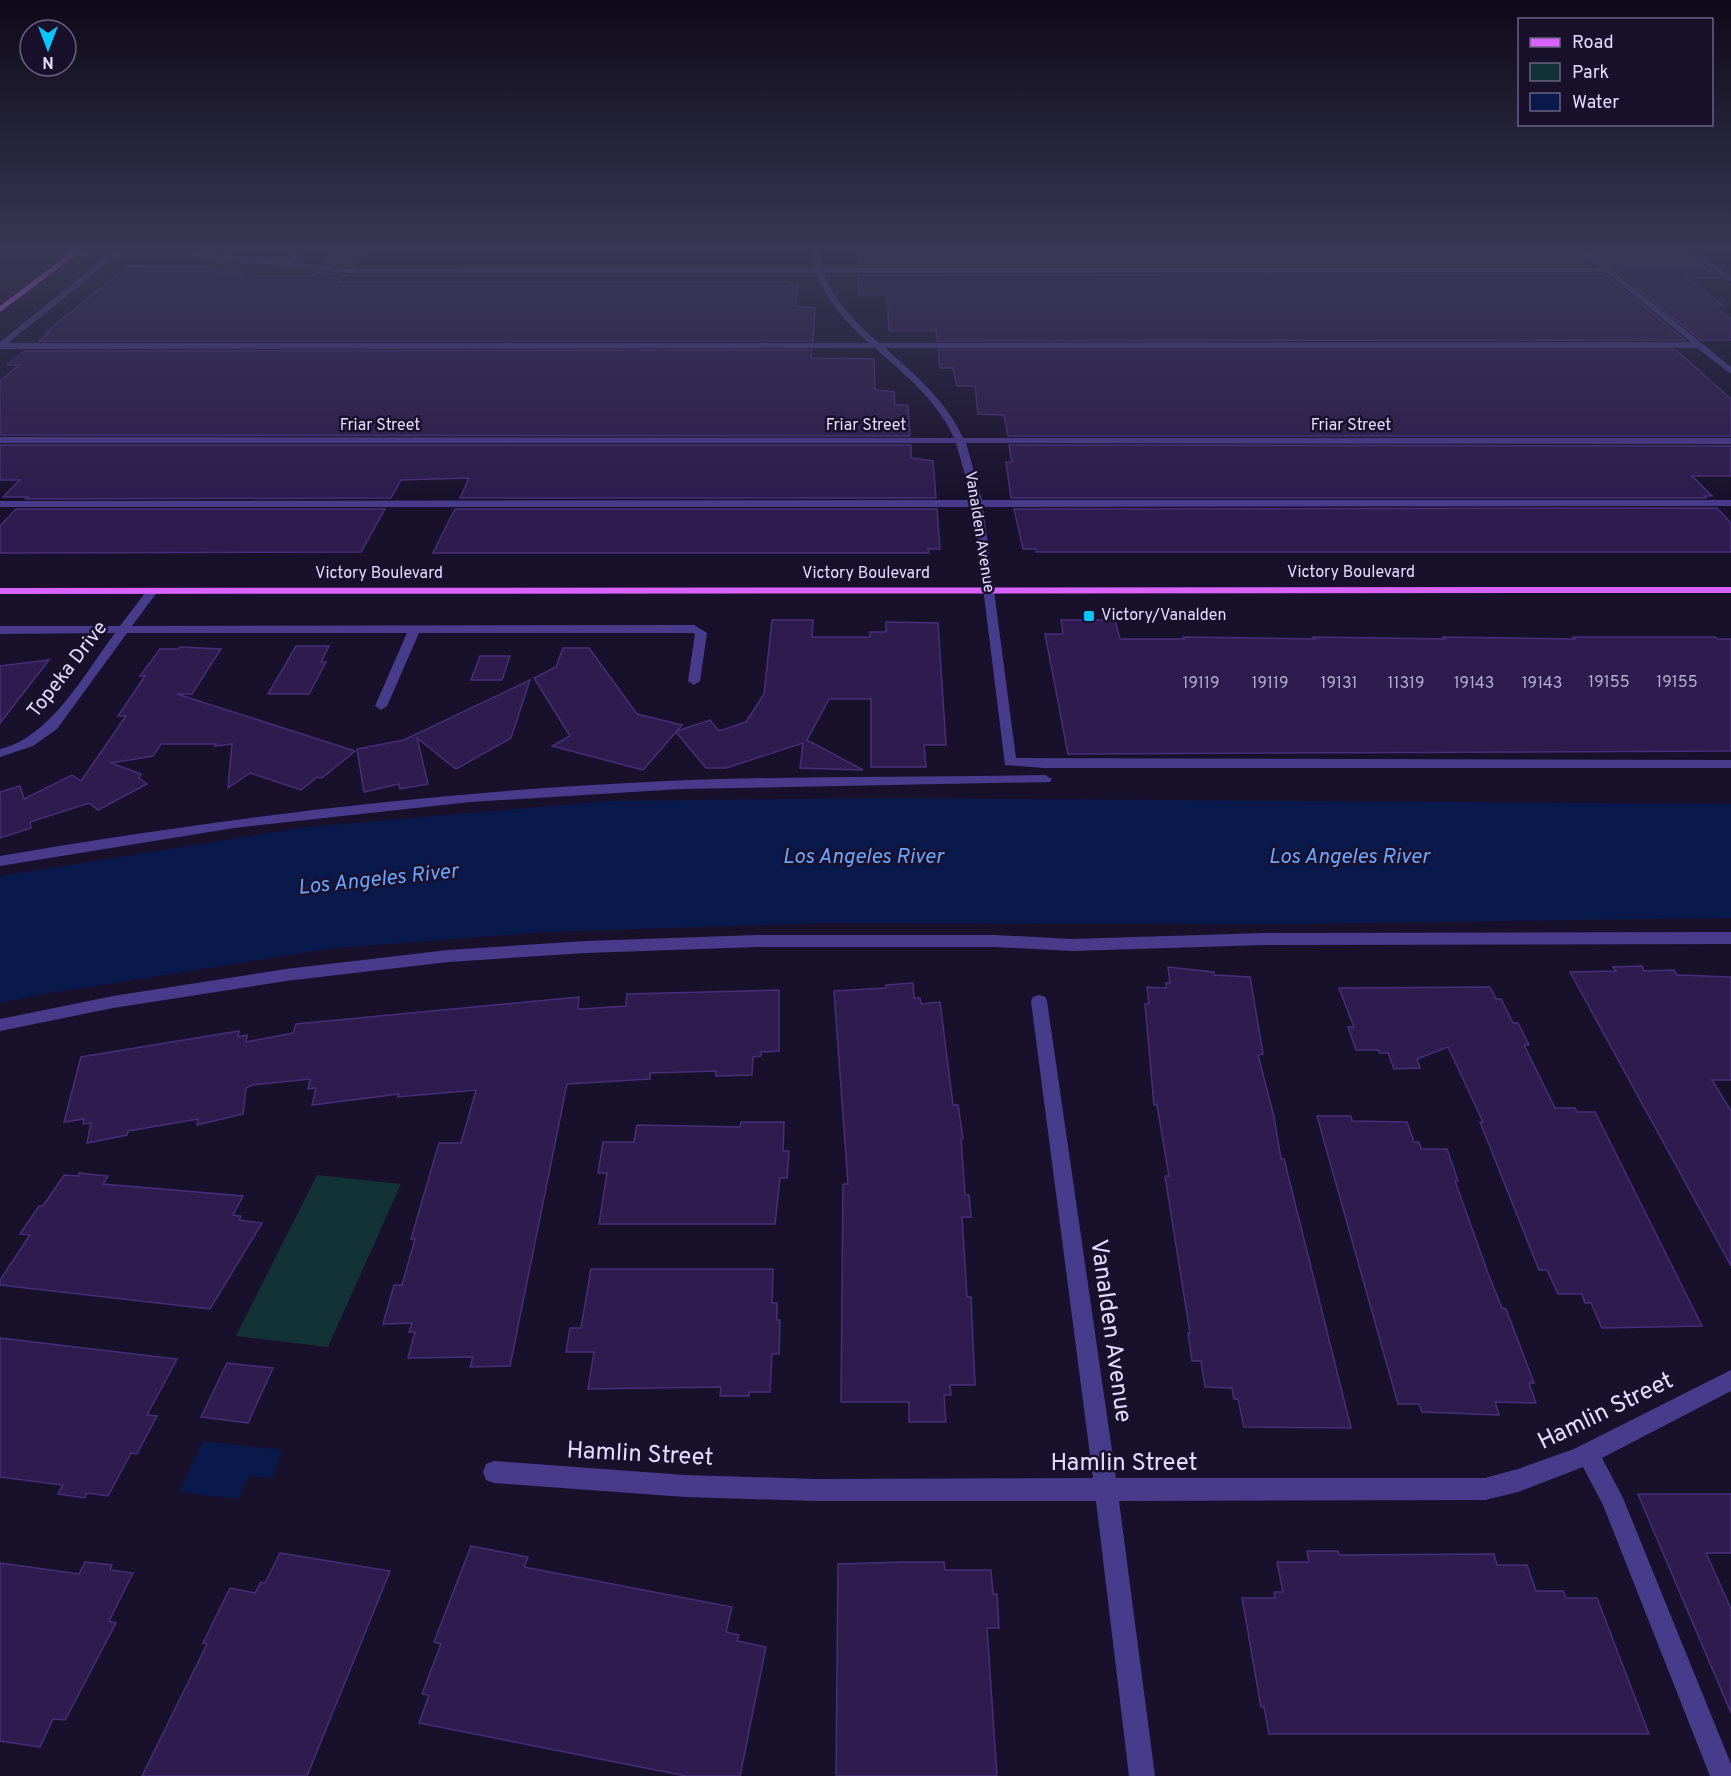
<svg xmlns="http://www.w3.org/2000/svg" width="1731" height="1776" font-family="Overpass,sans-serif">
<rect width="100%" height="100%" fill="#19112c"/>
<path fill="#133236" d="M317 1175 401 1184 328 1347 236 1336Z"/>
<path fill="#0a194b" d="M888 798 1731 804V918L1294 924 822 923 547 932 335 948 38 995 0 1003V876L308 827 609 801Z
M203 1441 283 1450 272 1478 249 1476 238 1499 179 1492Z"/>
<path fill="#2d1c4d" stroke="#472e7a" stroke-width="1.5" d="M337 249H368L352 267 323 264Z
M858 249H1071L1072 251 1576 249 1594 266H858Z
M1589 249H1679L1719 278H1687L1723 305H1713L1731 319V340H1701Z
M128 266 210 267 208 269H216L213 271 218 272H243L240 276H312L316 272 345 275 338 282H790V285H798L795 306 815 308 813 341H39L50 332H46Z
M1605 274 1685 340 937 341 936 331H889L887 295H858V275Z
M812 350 811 358 874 359 875 390 894 392 895 405H908L910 436 0 435V381L19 365H7L25 351Z
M938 350H1676L1731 399V436H1008L1004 415 978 414 975 386H957L953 368H940Z
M0 445H911V458L933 461 936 498H460L469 478 401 480 391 498 26 499 28 497H3L20 480H0Z
M1009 445 1731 446V476H1692L1712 496H1705L1706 498H1011L1006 462H1012Z
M1717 508 1731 523V552H1036V549H1023L1014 509Z
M16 509H385L361 552 0 553V526Z
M455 509H937L940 549H928L929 553H433Z
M772 620H813L812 637H870V632H886V622L938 623 946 745H924L926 767H871V699H829L807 740 863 770 800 768 803 743 726 768H706L676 732 643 770 552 746 570 736 534 678 556 667 563 648H589L637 714 682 725 677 731 710 720 719 731 746 722 764 694Z
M1061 620H1115L1120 639H1184L1183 637 1315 639 1313 637 1445 639 1443 637 1575 639 1573 637H1716L1717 639H1731V751L1068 754 1045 634H1063Z
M296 646H329L321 662H326L309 694H268Z
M180 647 221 649 192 694H177L355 751 322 778 317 777 301 790 250 773 228 788 232 744 215 746 216 744H161L153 756 111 763 141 774 139 778 147 784 98 810 89 803 30 822 31 828 0 838V792L20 786 24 799 72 775 81 781 126 716H118L145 676H140L160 649H178Z
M480 656H510L502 680H471Z
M49 660 0 723V666Z
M530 680 511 738 456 769 417 738 428 784 400 789 399 784 364 792 357 749 404 740Z
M1642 966 1644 971 1674 970 1677 975 1731 977V1080H1712L1731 1111V1266L1570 972 1616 971 1613 967Z
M1168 967 1214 972V975L1250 977 1263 1054 1258 1055 1274 1117 1281 1159H1284L1351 1428 1244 1427 1238 1399H1234L1232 1388 1205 1387 1201 1361H1192L1188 1333H1190L1165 1176H1169L1157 1105H1154L1145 1004H1149L1147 987 1166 988V983H1170Z
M913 983 914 998H920L921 1004 940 1002 953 1105H958L963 1139H961L965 1195H969L971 1217H962L967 1297H971L975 1385H950L951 1395H944L946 1422H909V1402H841L843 1184H848L834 991 886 988V985Z
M1490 987 1496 999H1501L1513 1023H1518L1529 1045H1524L1555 1108H1575L1577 1112H1595L1702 1326 1602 1328 1591 1303H1585L1582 1294H1558L1547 1270H1539L1480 1122H1483L1448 1047 1417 1059 1420 1068 1394 1069 1388 1053H1380L1378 1050H1356L1348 1027H1354L1339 988Z
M779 990V1051L761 1052V1056L753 1057 752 1075 716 1076V1071L650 1073V1079L567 1084 510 1366 470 1367 473 1357 408 1358 415 1332H409L412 1323 383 1324 394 1285H402L415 1239H411L439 1143H461L476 1090 398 1097 399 1094 312 1105 316 1088 308 1089 310 1079 252 1085 246 1088 243 1114 197 1125 198 1119 128 1131 127 1135 87 1143 91 1123 83 1124 84 1119 64 1122 81 1057 239 1031 238 1037 247 1035 246 1042 293 1033 296 1024 579 997 578 1009H582L626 1006 627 994Z
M1317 1116H1351L1352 1121 1407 1122 1414 1142H1419L1421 1149H1447L1458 1181H1455L1489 1276 1502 1308 1506 1309 1534 1383H1529L1536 1403 1495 1402 1499 1415 1422 1412 1419 1404H1398Z
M741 1122H784L783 1151H789L787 1178H780L775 1224H599L607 1173H598L603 1142H634L637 1125 740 1127Z
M79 1173 108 1176 103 1184 243 1196 233 1215 241 1216 239 1220 262 1223 210 1309 0 1285V1280L30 1235 20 1234 39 1206H43L64 1175 79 1176Z
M591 1269H773L772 1303H777V1320H780L779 1354H772L770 1392H749V1396H720L721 1387 588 1389 594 1352H566L570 1328H581Z
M0 1338 177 1359 147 1415 157 1416 137 1454 131 1453 108 1496 87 1493 85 1498 58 1494 63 1485 0 1477Z
M227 1363 273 1368 248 1423 201 1417Z
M1638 1494H1731V1553H1706L1731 1609V1713Z
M471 1546 528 1557 524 1567 732 1607 726 1632 739 1635 737 1641 766 1647 740 1776H686L419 1723 429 1695 422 1694 441 1644 434 1642Z
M1307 1551H1338L1339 1555 1494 1554 1497 1565H1527L1536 1591H1563L1566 1598H1597L1649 1734H1269L1264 1707H1261L1242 1598H1275L1274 1592H1283L1277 1562H1309Z
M280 1553 390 1571 307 1776H142L207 1644 203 1643 230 1588 255 1593 261 1582 265 1583Z
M85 1562 112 1565 110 1570 133 1573 109 1621 116 1623 65 1720 53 1719 40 1747 0 1741V1563L79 1574Z
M905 1562H944L945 1570H991L993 1594H997L999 1628H987L997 1776H836L838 1564Z"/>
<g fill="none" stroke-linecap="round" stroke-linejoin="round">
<path fill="#493b8b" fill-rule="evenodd" d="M303 249H311L295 263 349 269 815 268 812 249H819L823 268H1600L1578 249H1586L1731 367V374L1697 348H885C915 375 946 400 963 438H1731V444L966 443 982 500H1731V506L983 507 1016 758 1731 760V768H1043L1005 765 973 507H0V501L972 500 956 443H0V437L954 438C937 400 905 375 875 348L0 349V342L107 256H0V252H113L117 250 121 252H195L287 262ZM116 256H195L349 273H816C827 301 846 323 869 343H8ZM1606 272 1691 342 879 343C856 323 835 302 823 273Z
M1684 249H1691L1731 277V282Z
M152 588 158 591 132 626 694 625 707 633 700 681 694 685 688 681 695 634 692 633H419L387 706 381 710 375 706 407 633H127L57 729 33 746 0 757V749C50 738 85 673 115 633L0 634V626H120L148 589Z
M1045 775 1052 779 1050 782 680 789 470 802 234 828 0 866V856C208 820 417 794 628 783 767 775 906 778 1045 775Z
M1731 932V944L1264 945 1072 951 995 947H757L586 953 448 962 286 981 113 1008 0 1031V1019L113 996 286 969 448 950 586 941 757 935H995L1072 939 1264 933Z
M1039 995 1045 997 1047 1001 1116 1478H1485L1518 1469 1574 1449 1731 1370V1391L1602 1458 1623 1498 1731 1764V1776H1710L1603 1505 1583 1467 1518 1492 1485 1500 1119 1501 1155 1776H1129L1096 1501H816L685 1497 494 1483 486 1480 483 1472 486 1464 494 1461 685 1475 816 1479 1093 1478 1031 1001 1033 997Z"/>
<path fill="#da62ff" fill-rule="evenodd" d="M76 249H84L0 312V306Z
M1731 587V593L0 594V588Z"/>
</g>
<linearGradient id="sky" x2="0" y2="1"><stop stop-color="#0e0918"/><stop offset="0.5" stop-color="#383856"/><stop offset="1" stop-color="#383856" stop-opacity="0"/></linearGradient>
<rect width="1731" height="497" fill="url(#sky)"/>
<rect fill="#07c5ff" stroke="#19112c" stroke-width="2" x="1083" y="610" width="12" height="12" rx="3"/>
<g text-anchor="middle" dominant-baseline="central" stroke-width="5" stroke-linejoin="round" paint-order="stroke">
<g font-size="16" fill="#e4dbff" stroke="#19112c">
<text x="380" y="426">Friar Street</text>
<text x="866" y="426">Friar Street</text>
<text x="1351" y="426">Friar Street</text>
<text transform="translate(979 532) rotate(81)">Vanalden Avenue</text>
<text x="1351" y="573">Victory Boulevard</text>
<text x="379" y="574">Victory Boulevard</text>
<text x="866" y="574">Victory Boulevard</text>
</g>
<g font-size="16" fill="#e4dbff" stroke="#19112c" text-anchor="start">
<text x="1101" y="616">Victory/Vanalden</text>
</g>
<g font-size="16" fill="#b6abd2">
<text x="1609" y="683">19155</text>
<text x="1677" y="683">19155</text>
<text x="1201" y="684">19119</text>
<text x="1270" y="684">19119</text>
<text x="1339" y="684">19131</text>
<text x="1406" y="684">11319</text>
<text x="1474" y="684">19143</text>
<text x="1542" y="684">19143</text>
</g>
<g font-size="20" fill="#e4dbff" stroke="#19112c">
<text transform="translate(68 670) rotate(-52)">Topeka Drive</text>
</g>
<g font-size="21" font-style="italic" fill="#69a5ff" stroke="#19112c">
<text x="863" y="857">Los Angeles River</text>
<text x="1349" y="857">Los Angeles River</text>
<text transform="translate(378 880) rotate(-6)">Los Angeles River</text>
</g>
<g font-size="24" fill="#e4dbff" stroke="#19112c">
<text transform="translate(1110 1331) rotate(82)">Vanalden Avenue</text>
<text transform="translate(1606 1412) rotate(-26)">Hamlin Street</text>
<text transform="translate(640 1455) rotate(3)">Hamlin Street</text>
<text x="1124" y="1464">Hamlin Street</text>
</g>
</g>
<rect x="1518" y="18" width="195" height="108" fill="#19112c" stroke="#6a6280" stroke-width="1.5"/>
<rect x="1530" y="38" width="30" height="9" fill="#da62ff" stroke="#6a6280" stroke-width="1.5"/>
<text x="1572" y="48" font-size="18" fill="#e4dbff">Road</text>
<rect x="1530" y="63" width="30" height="18" fill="#133236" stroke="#6a6280" stroke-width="1.5"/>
<text x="1572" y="78" font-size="18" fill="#e4dbff">Park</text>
<rect x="1530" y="93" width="30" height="18" fill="#0a194b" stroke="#6a6280" stroke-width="1.5"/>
<text x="1572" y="108" font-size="18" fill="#e4dbff">Water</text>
<g transform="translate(48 48) rotate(180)"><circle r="28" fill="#19112c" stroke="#6a6280" stroke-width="1.5"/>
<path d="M0-4.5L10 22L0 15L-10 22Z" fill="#07c5ff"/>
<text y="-9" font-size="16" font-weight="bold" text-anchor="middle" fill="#e4dbff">N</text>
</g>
</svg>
